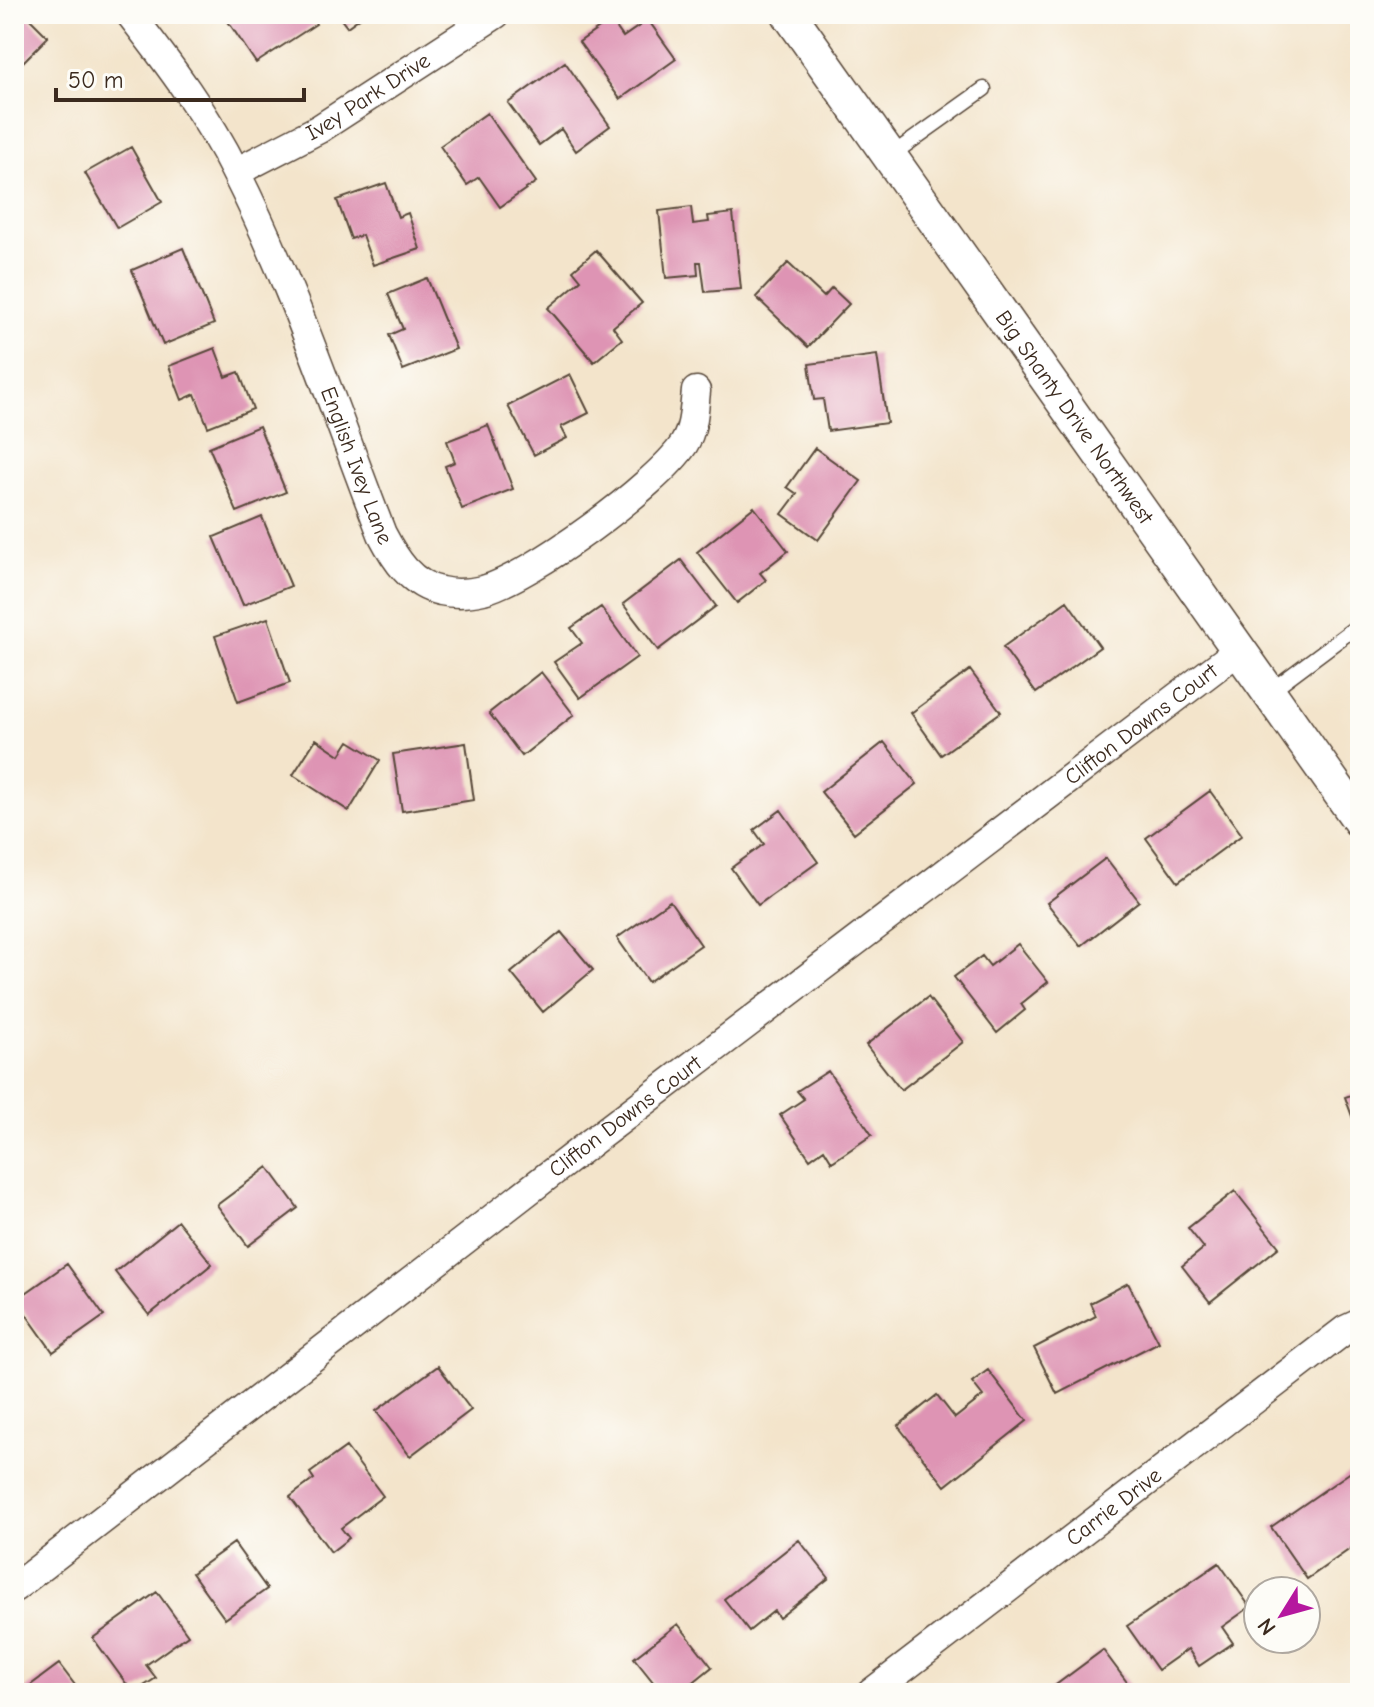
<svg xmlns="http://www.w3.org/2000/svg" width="1374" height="1707" font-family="'Comic Neue',sans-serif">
<rect width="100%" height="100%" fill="#fdfcf7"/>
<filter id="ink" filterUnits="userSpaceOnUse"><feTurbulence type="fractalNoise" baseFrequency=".0125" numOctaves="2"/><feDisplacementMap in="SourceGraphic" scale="16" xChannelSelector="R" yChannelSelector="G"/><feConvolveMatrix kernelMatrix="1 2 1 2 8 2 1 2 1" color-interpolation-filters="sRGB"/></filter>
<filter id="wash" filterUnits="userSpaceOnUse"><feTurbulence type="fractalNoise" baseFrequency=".006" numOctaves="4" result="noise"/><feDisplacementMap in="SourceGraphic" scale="32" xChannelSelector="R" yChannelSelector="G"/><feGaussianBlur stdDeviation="1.8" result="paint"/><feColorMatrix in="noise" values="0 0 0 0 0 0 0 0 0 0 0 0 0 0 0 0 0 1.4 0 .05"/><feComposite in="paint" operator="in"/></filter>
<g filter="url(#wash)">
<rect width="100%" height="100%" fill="#f3e4cb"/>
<g id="blocks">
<path fill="#de94b4" d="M14 14H25L48 37 14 71Z
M230 14H310L316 24 256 63 225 17Z
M337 14H365L347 27Z
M611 20 623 37 648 20 676 59 620 99 579 42Z
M565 62 610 126 576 151 561 129 539 145 508 103Z
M487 113 536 182 500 207 479 177 467 185 440 146Z
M131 147 162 202 117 228 85 173Z
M386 183 398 217 408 213 420 249 373 265 362 235 351 239 337 200Z
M691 207 693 224 709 222 708 216 733 213 741 289 705 292 701 262H697L698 275 666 278 659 211Z
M183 248 214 324 163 345 132 270Z
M596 250 642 303 613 327 622 339 594 362 548 308 581 280 573 270Z
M788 263 824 297 832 288 849 304 808 347 756 297Z
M427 278 456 349 403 370 389 335 403 329 388 294Z
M215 348 226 377 239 372 253 409 208 427 195 394 182 400 169 366Z
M877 355 887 423 828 431 823 399 814 400 809 364Z
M570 374 589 413 561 427 567 438 534 455 508 406Z
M488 425 513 489 462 509 445 466 455 462 447 441Z
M259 426 286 492 237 512 209 447Z
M815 448 861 481 818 540 782 514 797 494 787 487Z
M754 507 788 551 760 573 766 580 737 603 697 552Z
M262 517 291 586 243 605 214 537Z
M681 560 716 606 658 650 623 604Z
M1067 601 1100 647 1036 693 1003 647Z
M601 607 637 657 580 698 554 662 582 643 571 628Z
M268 618 290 683 238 702 215 636Z
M970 670 1001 712 941 755 911 713Z
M541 672 574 715 522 756 489 713Z
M316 739 340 755 349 741 380 760 349 811 293 775Z
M884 742 917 784 854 833 821 792Z
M466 743 474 800 402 811 393 754Z
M1210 791 1242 835 1178 882 1146 838Z
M781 810 818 862 758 905 731 868 764 844 754 830Z
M1106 858 1139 901 1081 946 1047 903Z
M670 901 701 945 648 982 617 938Z
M561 932 593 970 543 1012 511 973Z
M1018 944 1048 982 1021 1004 1025 1010 997 1033 954 977 982 956 990 966Z
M928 997 963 1042 901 1090 866 1045Z
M828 1071 872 1135 832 1162 824 1149 810 1159 780 1115 804 1099 797 1091Z
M1360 1092V1138L1345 1097Z
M268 1167 298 1208 248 1246 217 1205Z
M1235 1191 1279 1247 1210 1302 1182 1266 1204 1248 1188 1228Z
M178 1221 212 1264 149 1315 115 1272Z
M67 1264 104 1316 53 1352 16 1300Z
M1128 1283 1159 1342 1057 1394 1034 1348 1096 1316 1090 1303Z
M438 1366 471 1410 410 1456 376 1411Z
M988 1370 1027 1421 945 1486 898 1426 937 1395 955 1418 983 1396 972 1382Z
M346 1447 383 1496 341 1528 349 1538 331 1552 290 1497 314 1479 310 1473Z
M1358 1467 1360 1542 1307 1579 1271 1527Z
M799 1540 829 1578 779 1618 774 1611 749 1631 724 1599Z
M234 1543 267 1589 225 1619 192 1573Z
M1219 1563 1250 1607 1222 1627 1233 1643 1199 1666 1188 1649 1158 1670 1127 1626Z
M157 1592 188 1635 146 1665 156 1678 133 1693 93 1638Z
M678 1624 712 1667 680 1693H662L634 1658Z
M1103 1650 1135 1693H1045Z
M59 1664 81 1693H20Z"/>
</g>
</g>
<g filter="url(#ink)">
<use href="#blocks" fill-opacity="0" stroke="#574638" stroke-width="2"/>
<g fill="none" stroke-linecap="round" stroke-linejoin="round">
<g stroke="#574638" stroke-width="17">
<path id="service" d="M890 156 984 89
M1269 692 1360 624"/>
</g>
<g stroke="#574638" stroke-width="31">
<g id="minor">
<path id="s1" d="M130 14C168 63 208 116 235 171 294 287 335 413 382 534 395 559 411 585 441 591 454 594 470 593 483 590 530 578 657 485 684 444 694 428 694 409 696 391"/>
<path id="s2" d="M236 172 319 129 496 14"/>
<path id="s3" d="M14 1588 598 1137 1239 650"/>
<path id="s4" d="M871 1693 1345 1330 1360 1323"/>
</g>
</g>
<g stroke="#574638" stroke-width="37">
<g id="tertiary">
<path id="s5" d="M789 14 1360 821"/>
</g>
</g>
<use href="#service" stroke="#fff" stroke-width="14"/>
<use href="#minor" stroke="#fff" stroke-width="28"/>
<use href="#tertiary" stroke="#fff" stroke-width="34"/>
</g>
</g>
<g text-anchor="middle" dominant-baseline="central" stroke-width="7" stroke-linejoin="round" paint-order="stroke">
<g font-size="22" fill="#3b2a1e" stroke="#fdfcf7">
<text stroke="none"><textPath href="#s2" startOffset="152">Ivey Park Drive</textPath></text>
<text stroke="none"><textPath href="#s5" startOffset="494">Big Shanty Drive Northwest</textPath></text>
<text stroke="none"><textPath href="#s1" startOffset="508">English Ivey Lane</textPath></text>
<text stroke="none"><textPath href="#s3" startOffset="1420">Clifton Downs Court</textPath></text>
<text stroke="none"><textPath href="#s3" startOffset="772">Clifton Downs Court</textPath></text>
<text stroke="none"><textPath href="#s4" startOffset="306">Carrie Drive</textPath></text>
</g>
</g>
<rect width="1374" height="1707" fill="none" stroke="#fdfcf7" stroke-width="48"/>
<g transform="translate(1282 1615) rotate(233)"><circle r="38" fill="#fdfcf7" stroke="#afa8a0" stroke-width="2"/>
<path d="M0-6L14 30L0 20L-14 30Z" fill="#b5179e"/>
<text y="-12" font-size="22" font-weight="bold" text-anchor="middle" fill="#3b2a1e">N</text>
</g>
<path d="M56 88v12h248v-12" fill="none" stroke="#3b2a1e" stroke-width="4"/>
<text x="68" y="88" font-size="24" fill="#3b2a1e" stroke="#fdfcf7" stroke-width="6" paint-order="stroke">50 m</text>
</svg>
